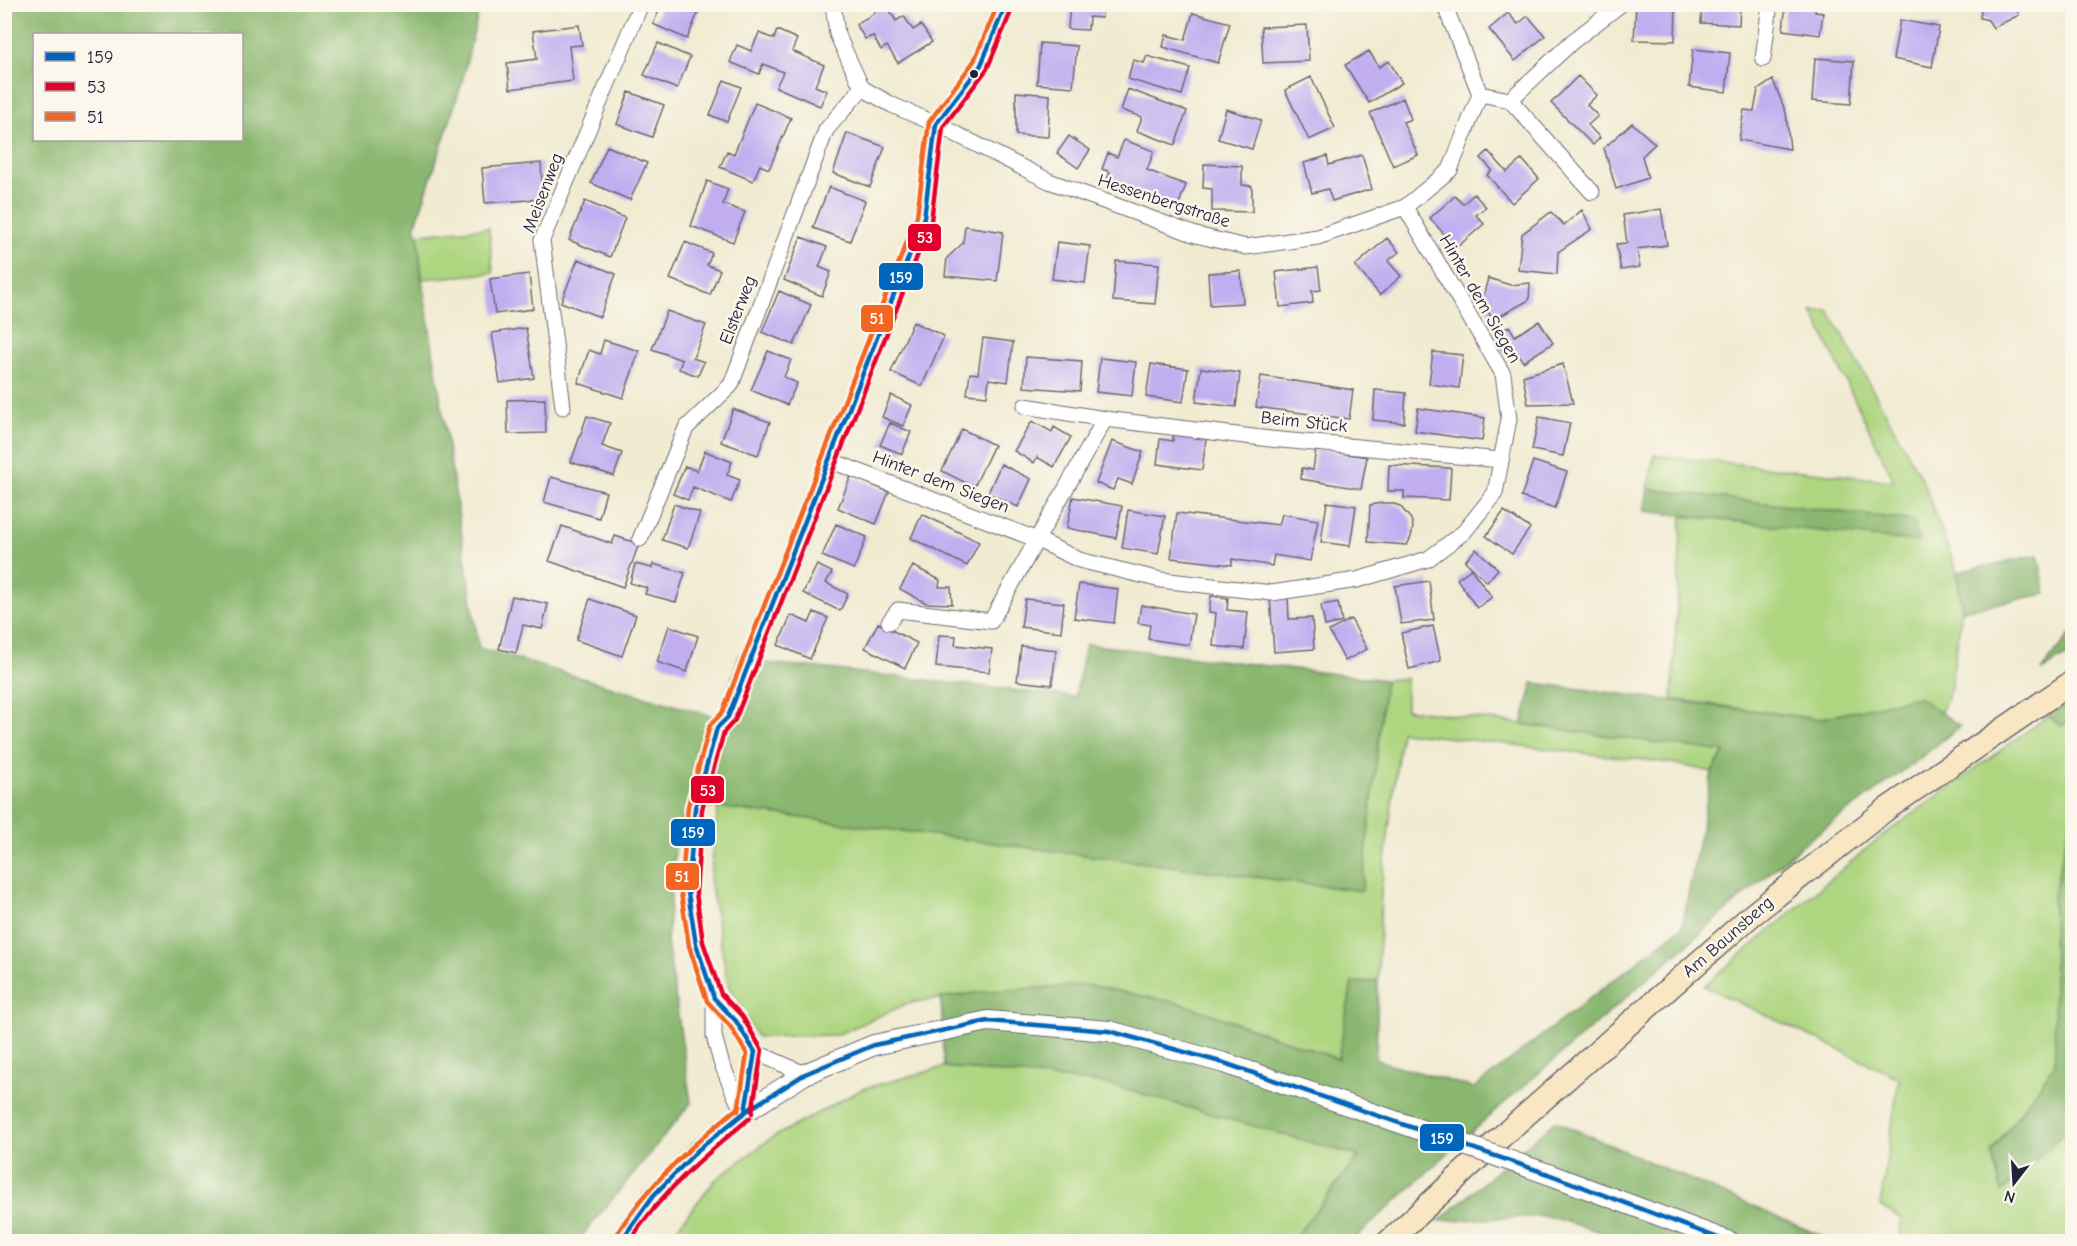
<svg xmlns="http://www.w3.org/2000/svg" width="2077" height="1246" font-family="'Comic Neue',sans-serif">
<rect width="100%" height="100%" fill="#fbf7ec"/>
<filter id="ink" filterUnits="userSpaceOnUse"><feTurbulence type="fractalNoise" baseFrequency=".0167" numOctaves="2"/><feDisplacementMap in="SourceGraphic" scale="12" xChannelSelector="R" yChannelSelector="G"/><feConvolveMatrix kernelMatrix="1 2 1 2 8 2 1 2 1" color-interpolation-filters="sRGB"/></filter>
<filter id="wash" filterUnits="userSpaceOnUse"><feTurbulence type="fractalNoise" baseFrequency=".008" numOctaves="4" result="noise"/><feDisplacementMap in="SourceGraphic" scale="24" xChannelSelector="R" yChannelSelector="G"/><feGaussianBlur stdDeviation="1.35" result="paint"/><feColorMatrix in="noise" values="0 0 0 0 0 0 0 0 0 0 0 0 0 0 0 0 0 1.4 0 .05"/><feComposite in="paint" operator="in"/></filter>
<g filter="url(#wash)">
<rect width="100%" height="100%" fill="#f1ebd2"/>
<path fill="#aed681" stroke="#687c5e" stroke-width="1.5" d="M489 228 493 273 422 279 418 234Z
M1812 311H1829L1922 479 1957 572 1962 610 1950 691 1941 712 1917 697 1818 719 1672 699 1682 516 1918 541 1914 521 1648 489 1654 455 1894 481Z
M1406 678V709L1725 751 1712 772 1671 763 1401 732 1381 892 1378 981 1352 983 1338 1059 1183 1004 990 991 908 1003 837 1035 757 1037 728 985 710 881 718 807 1361 891 1385 680Z
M2048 716 2062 726 2072 719V816L2053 897 2055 1064 1991 1153 2002 1191 2072 1125V1241H1900L1901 1219 1880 1206 1899 1078 1704 986 1878 839Z
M944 1067 1103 1083 1359 1156 1292 1241 666 1242 715 1180 770 1139 862 1089Z"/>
<path fill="#8ab76f" stroke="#566c55" stroke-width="1.5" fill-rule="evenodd" d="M5 5H480L461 86 415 227 418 234 422 279 479 648 715 717 676 838 667 941 691 1103 578 1241 5 1242ZM34 34H242V140H34Z
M1648 489 1914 521 1918 542 1644 511Z
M2038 555 2046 594 1962 610 1957 572Z
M2072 632V652L2041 671Z
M1086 644 1385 680 1362 891 718 807 695 808 709 753 740 653 762 663 819 668 1075 697Z
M1533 683 1818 719 1918 697 1960 726 1918 760 1803 844 1480 1124 1352 1241H1292L1359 1156 1103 1083 944 1067 941 998 990 991 1088 985 1183 1004 1338 1059 1352 983 1378 981 1376 1060 1474 1088 1682 927 1712 772 1725 752 1522 724Z
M2072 699V719L2062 726 2048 716Z
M2072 816V1125L2002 1192 1991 1153 2055 1064 2053 897Z
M1555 1121 1833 1241H1631L1547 1216 1439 1221Z"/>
<g id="blocks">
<path fill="#c0aef0" d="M662 4H702L687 39 653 24Z
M870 4H886L896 21 904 16 913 30 921 25 932 42 898 63 887 46 881 50 873 36 865 39 856 24 875 13Z
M1070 4H1103L1102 18 1089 17 1088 30 1068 29Z
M1473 4H1489L1481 12Z
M1702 4H1740L1739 25 1701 23Z
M1786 4H1816L1815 12 1823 13 1820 35 1783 30Z
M1982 4H2014L2019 15 1993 28 1988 20 1980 18Z
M1636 5 1676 6 1675 41 1634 40Z
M1193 13 1230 23 1218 63 1163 47 1166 35 1185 40Z
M1508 13 1518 24 1528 16 1545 36 1515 61 1489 29Z
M1900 20 1939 27 1932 67 1893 59Z
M579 25 582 45 569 46 573 81 510 89 507 63 537 59 533 31Z
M1307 25 1309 61 1263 63 1261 27Z
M777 30 797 39 792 51 824 65 815 86 827 91 820 106 776 87 783 72 763 64 759 74 730 62 737 45 751 51 759 33 774 39Z
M658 43 690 57 677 89 644 75Z
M1040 43 1077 46 1073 87 1037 84Z
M1693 49 1730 53 1726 92 1689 87Z
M1369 51 1379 67 1389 61 1402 83 1369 103 1345 65Z
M1147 56 1190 68 1182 95 1128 79 1133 60 1144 63Z
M1815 58 1854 61 1851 104 1812 101Z
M1578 76 1597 95 1587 105 1598 116 1588 125 1600 138 1593 145 1551 103Z
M1311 77 1335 128 1309 140 1285 90Z
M724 80 741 87 727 122 710 115Z
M1773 80 1786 113 1790 149 1739 140 1744 110 1754 111 1758 90Z
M1128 89 1187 111 1175 145 1137 131 1142 117 1121 110Z
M629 92 664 105 652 137 617 124Z
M1016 92 1050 95 1048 137 1016 135Z
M1403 98 1411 119 1403 122 1418 155 1393 166 1370 113Z
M755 103 791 118 769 169 760 165 753 181 720 167 727 151 734 154Z
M1226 109 1261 120 1252 149 1218 139Z
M1632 123 1655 144 1642 156 1648 178 1616 189 1604 148Z
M847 133 885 147 870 187 833 173Z
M1069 136 1090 150 1078 168 1057 153Z
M1124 140 1154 151 1147 170 1186 185 1178 206 1107 180 1110 172 1102 169 1108 153 1117 157Z
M607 146 647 163 630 200 591 183Z
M1488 151 1507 172 1522 159 1539 179 1512 203 1487 175 1492 170 1481 158Z
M1362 155 1372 189 1332 201 1328 189 1312 193 1304 163 1327 156 1329 165Z
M541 163 543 199 485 203 482 168Z
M1204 164 1242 166V185L1252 186V212L1212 211V189L1203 188Z
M707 181 728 189 723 204 745 212 733 242 691 226Z
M829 187 865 201 850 241 813 228Z
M1474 194 1486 207 1476 215 1484 224 1456 248 1430 218 1455 196 1463 204Z
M585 201 625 218 610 257 569 240Z
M1661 209 1667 245 1637 249 1640 267 1621 270 1616 244 1627 243 1623 215Z
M1582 210 1592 229 1558 252 1557 274 1518 270 1522 234 1551 212 1564 225Z
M965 226 1003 232 997 281 945 276 947 258 963 243Z
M801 237 827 247 819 267 831 272 822 296 784 280Z
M1387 238 1399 252 1388 261 1401 276 1380 295 1355 266Z
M685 242 712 253 707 265 720 270 710 295 670 279Z
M1057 242 1090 246 1085 283 1052 279Z
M578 259 616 274 600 317 561 302Z
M1116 261 1159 264 1155 304 1113 301Z
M1318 267 1321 290 1312 291 1313 303 1280 307 1276 272Z
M1241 271 1243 303 1210 305 1208 273Z
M529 274 533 309 495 314 490 279Z
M1488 278 1510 285 1530 283 1529 300 1493 320 1482 302Z
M779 291 811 305 794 345 762 332Z
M667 311 706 325 693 358 704 362 698 376 679 369 682 360 652 349Z
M1539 321 1553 343 1523 362 1513 346 1503 352 1493 336 1509 326 1515 336Z
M913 322 944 336 922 386 891 372Z
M526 328 534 378 500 383 492 333Z
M983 338 1013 342 1008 382 989 379 987 396 967 394 970 373 978 374Z
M604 340 639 351 623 398 578 383 589 350 600 354Z
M768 351 791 360 784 377 797 383 787 405 751 390Z
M1433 352 1463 355 1459 388 1429 384Z
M1026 357 1082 361 1080 391 1024 387Z
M1100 358 1136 362 1132 396 1096 392Z
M1151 364 1188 369 1183 402 1146 397Z
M1563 364 1573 403 1528 404 1523 376Z
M1201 368 1240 373 1236 407 1196 402Z
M1261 376 1353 390 1349 419 1256 407Z
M1375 390 1406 393 1404 423 1373 420Z
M891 395 912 405 903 426 882 417Z
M545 399 546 433 508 434 507 400Z
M1418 408 1485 418 1482 441 1415 431Z
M733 409 770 422 758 455 721 442Z
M587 416 610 423 602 446 622 453 614 476 571 462Z
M1539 417 1570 423 1563 456 1532 450Z
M1032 421 1052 432 1054 427 1071 437 1054 467 1037 457 1034 463 1014 451Z
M890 423 911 432 902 454 880 445Z
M962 429 994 445 974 487 942 471Z
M1173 435 1206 439 1202 470 1157 464 1160 439 1173 441Z
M1112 441 1143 452 1132 484 1118 479 1113 490 1096 483Z
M1316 449 1367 457 1361 489 1301 479 1302 468 1313 470Z
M705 451 732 462 727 475 740 480 731 502 693 487 688 500 673 494 685 466 697 471Z
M1533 461 1567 472 1555 508 1521 497Z
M1001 464 1031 479 1018 507 988 493Z
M1389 465 1451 468 1449 500 1404 498V491H1388Z
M851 476 889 492 876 524 838 508Z
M551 477 606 492 599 518 544 502Z
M1073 497 1122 506 1116 538 1067 528Z
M1327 502 1356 506 1350 546 1321 542Z
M1382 503H1391L1400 506 1411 519 1413 527 1411 537 1407 545 1368 542 1370 505Z
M674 504 700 513 688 548 662 540Z
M1128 510 1165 516 1158 554 1122 548Z
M1504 511 1530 528 1512 554 1486 536Z
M1177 513 1279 525 1282 514 1318 520 1310 561 1274 555 1272 566 1232 559V565L1171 558Z
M922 514 979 542 967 566 911 538Z
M836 524 867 537 854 569 822 556Z
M562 526 612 544 615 536 639 544 623 587 549 561Z
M1476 549 1498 569 1487 582 1465 561Z
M635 564 652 568 653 564 685 573 676 602 645 594 647 588 630 583Z
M817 565 832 572 826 583 848 594 840 611 803 593Z
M913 566 940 580 939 587H951L952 604 926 603 900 589Z
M1471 569 1492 597 1477 608 1457 579Z
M1429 581 1434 620 1401 624 1395 586Z
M1079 584 1118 589 1114 623 1074 618Z
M512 596 548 604 542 629 523 625 516 653 499 649Z
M1211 596 1228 598 1227 610 1248 612 1244 649 1213 646 1216 613 1209 612Z
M1288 597 1289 619 1312 618 1314 649 1274 652 1270 598Z
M590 599 636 615 622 656 576 640Z
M1025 599 1064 603 1061 632 1021 627Z
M1338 602 1342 622 1325 626 1321 605Z
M1141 605 1194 614 1189 645 1148 639 1150 625 1138 623Z
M814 612 828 618 810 659 778 645 791 615 809 623Z
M1351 619 1367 649 1345 661 1329 631Z
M878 623 917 643 905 668 865 648Z
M669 626 698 636 687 672 657 662Z
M1433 626 1441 661 1409 669 1401 633Z
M939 635 956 636 955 645 992 649 989 672 936 667Z
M1021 646 1056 650 1052 685 1017 681Z"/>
</g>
</g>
<g filter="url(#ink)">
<use href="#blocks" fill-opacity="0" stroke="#6a6870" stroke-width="1.5"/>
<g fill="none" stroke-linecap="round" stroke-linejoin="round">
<g stroke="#6a6870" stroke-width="17">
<path id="minor" d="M833 4 837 34 862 88 892 105 936 124 1049 181 1196 235 1246 247 1318 237 1405 207 1450 170 1480 94 1444 4
M1763 59 1770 4
M1480 94 1510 100 1573 41 1621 4
M1510 100 1592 192
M1025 406 1105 419
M563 407 542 240 641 4
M829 460 1038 540 1079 560 1161 580 1272 593 1357 580 1428 559 1464 532 1495 493 1509 419 1503 374 1405 207
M640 539 686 428 731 385 826 130 862 88
M889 622 898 610 991 621 1105 419 1270 439 1501 460
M714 998 736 1021 755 1052 745 1112
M755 1052 805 1074
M745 1112 737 1100 721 1062 714 1036V998L696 944 688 893 695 808 717 728 728 717 924 218 936 124 981 65 1006 4"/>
</g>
<g stroke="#6a6870" stroke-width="22">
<path id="tertiary" d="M1548 1174 1730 1242
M620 1242 653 1196 698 1150 745 1112 805 1074 874 1045 988 1021 1109 1031 1224 1063 1433 1134"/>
</g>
<g stroke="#6a6870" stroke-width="25">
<path id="secondary" d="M1388 1242 1501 1137 1752 915 1888 808 2072 682"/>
</g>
<use href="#minor" stroke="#fff" stroke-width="15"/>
<use href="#tertiary" stroke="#fff" stroke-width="20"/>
<use href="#secondary" stroke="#f9e7c3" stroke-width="22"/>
<g stroke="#6a6870" stroke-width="22" stroke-linecap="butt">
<path id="tertiary-bridge" d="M1433 1134 1548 1174"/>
</g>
<use href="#tertiary-bridge" stroke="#fff" stroke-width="20"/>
<g stroke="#fbf7ec" stroke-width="9">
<path id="bus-1" d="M745 1112 755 1052 736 1021 714 998 696 944 688 893 695 808 717 728 728 717 924 218 936 124 981 65 1006 4
M620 1242 653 1196 698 1150 745 1112 805 1074 874 1045 988 1021 1109 1031 1224 1063 1548 1174 1729 1242"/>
</g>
<g stroke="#fbf7ec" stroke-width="9">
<path id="bus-2" d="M752 1113 762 1050 742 1016 721 994 703 942 696 893 702 809 724 732 735 720 931 221 943 127 987 69 1013 7
M629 1242C661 1192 705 1155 750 1118"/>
</g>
<g stroke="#fbf7ec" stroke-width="9">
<path id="bus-3" d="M738 1111 747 1054 730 1026 707 1001 689 946 681 893 688 806 710 725 722 713 917 216 929 122 974 61 998 4
M614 1238C647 1185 692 1145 740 1106"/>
</g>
<use href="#bus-1" stroke="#0065bd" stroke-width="4.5"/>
<use href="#bus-2" stroke="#e4002b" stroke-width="4.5"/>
<use href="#bus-3" stroke="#f26522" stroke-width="4.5"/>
</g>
</g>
<circle fill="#22223b" stroke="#fbf7ec" stroke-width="2" cx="974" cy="74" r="5"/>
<g text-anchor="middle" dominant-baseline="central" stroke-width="5" stroke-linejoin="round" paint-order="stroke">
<g font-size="18" fill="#22223b" stroke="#fbf7ec">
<text transform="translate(543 193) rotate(-69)">Meisenweg</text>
<text transform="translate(1164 201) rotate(18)">Hessenbergstraße</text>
<text transform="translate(1480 299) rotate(60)">Hinter dem Siegen</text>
<text transform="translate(738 310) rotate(-69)">Elsterweg</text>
<text transform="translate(1304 422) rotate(6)">Beim Stück</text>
<text transform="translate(941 482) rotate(21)">Hinter dem Siegen</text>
<text transform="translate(1728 937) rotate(-41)">Am Baunsberg</text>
</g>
</g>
<g stroke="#fbf7ec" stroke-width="2">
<rect x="907" y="223" width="35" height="29" rx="6" fill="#e4002b"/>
<rect x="878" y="262" width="46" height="29" rx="6" fill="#0065bd"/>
<rect x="860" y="304" width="34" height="29" rx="6" fill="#f26522"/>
<rect x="690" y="775" width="35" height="29" rx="6" fill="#e4002b"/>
<rect x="670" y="818" width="46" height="29" rx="6" fill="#0065bd"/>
<rect x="665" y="862" width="35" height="29" rx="6" fill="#f26522"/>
<rect x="1419" y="1123" width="46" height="29" rx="6" fill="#0065bd"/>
</g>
<g font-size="16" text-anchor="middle" font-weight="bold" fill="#fff">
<text x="925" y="243">53</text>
<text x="901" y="283">159</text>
<text x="877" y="324">51</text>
<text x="708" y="796">53</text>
<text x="693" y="838">159</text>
<text x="682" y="882">51</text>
<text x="1442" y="1144">159</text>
</g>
<rect width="2077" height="1246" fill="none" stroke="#fbf7ec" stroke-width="24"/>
<rect x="33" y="33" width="210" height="108" fill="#fbf7ec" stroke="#a4a2a5" stroke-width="1.5"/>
<rect x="45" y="52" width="30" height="9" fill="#0065bd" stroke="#a4a2a5" stroke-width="1.5"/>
<text x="87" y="63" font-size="18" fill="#22223b">159</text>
<rect x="45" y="82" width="30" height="9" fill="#e4002b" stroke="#a4a2a5" stroke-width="1.5"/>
<text x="87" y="93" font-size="18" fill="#22223b">53</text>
<rect x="45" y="112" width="30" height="9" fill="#f26522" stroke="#a4a2a5" stroke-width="1.5"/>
<text x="87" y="123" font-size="18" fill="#22223b">51</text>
<g transform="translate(2014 1183) rotate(197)" stroke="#fbf7ec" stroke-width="4.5" paint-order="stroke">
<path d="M0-4.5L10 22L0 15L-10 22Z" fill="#22223b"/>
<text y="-9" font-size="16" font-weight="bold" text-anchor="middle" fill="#22223b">N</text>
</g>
</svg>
